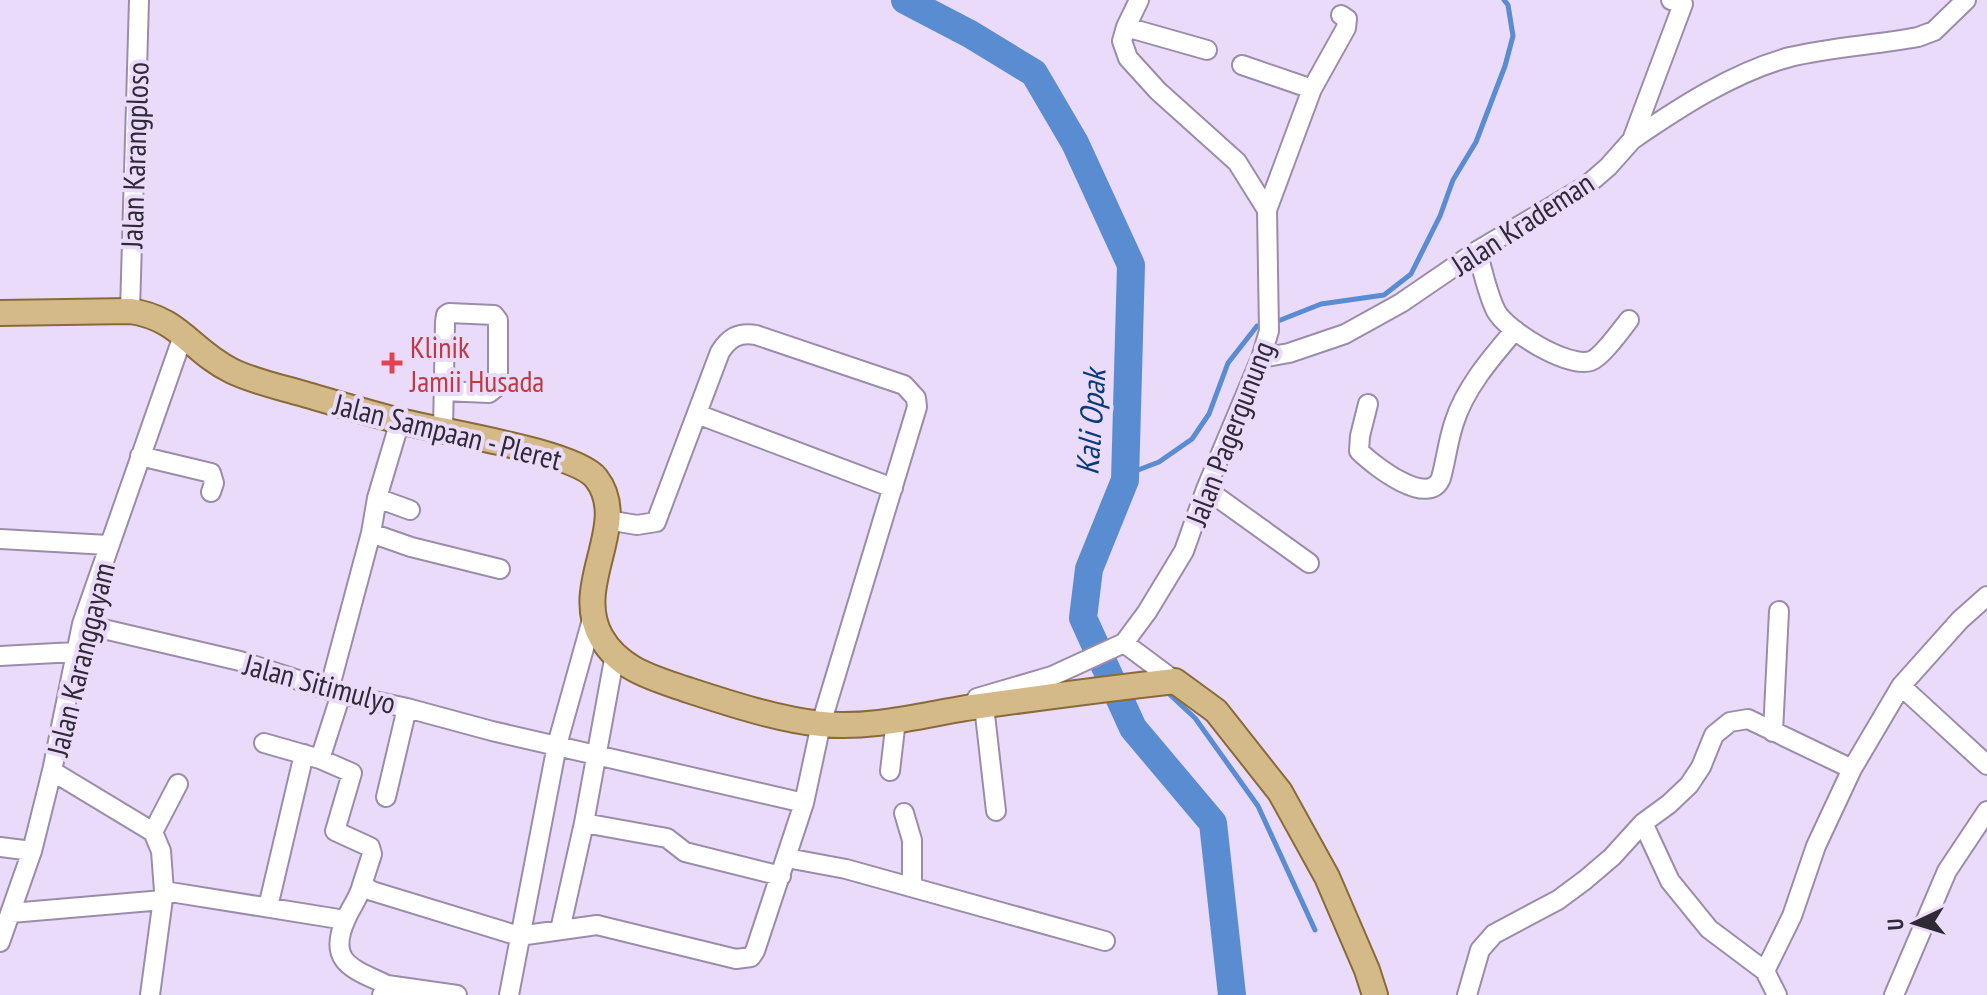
<svg xmlns="http://www.w3.org/2000/svg" width="1987" height="995" font-family="'PT Sans Narrow',sans-serif">
<rect width="100%" height="100%" fill="#eadbfb"/>
<g fill="none" stroke-linecap="round" stroke-linejoin="round">
<path stroke="#5a8cd1" stroke-width="5" d="M1273 323 1321 304 1384 295 1411 274 1440 216 1453 180 1476 142 1505 66 1513 36 1508 5 1504 0
M1125 475 1159 462 1192 439 1209 414 1228 363 1257 326 1263 325
M1166 691 1195 718 1258 806 1315 930"/>
<path stroke="#5a8cd1" stroke-width="28" d="M905 0 970 34 1034 73 1075 143 1131 265 1125 480 1089 569 1083 618 1133 728 1213 823 1232 995"/>
<g stroke="#9b8daa" stroke-width="22">
<path id="minor" d="M1126 27 1207 50
M1242 65 1312 89
M1632 140C1680 107 1734 72 1790 57 1831 47 1876 45 1918 37L1934 31 1966 0
M1267 210 1312 89 1346 28 1347 19 1341 15
M1477 251C1483 271 1487 293 1496 311 1507 331 1567 368 1591 361 1602 357 1621 330 1629 320
M130 311 139 0
M1261 358 1289 353 1345 334 1401 303 1477 251 1586 186 1608 167 1632 140 1683 4 1671 0
M1368 404 1360 436 1359 451C1373 465 1429 509 1441 478 1446 460 1448 441 1454 423 1465 388 1491 358 1515 330
M697 414 893 488
M443 430 445 322 446 315 449 313 494 315 498 320V386L489 393 443 391
M140 456 211 473 214 483 211 492
M1206 489 1309 563
M377 498 410 510
M371 533 411 547 500 569
M0 539 108 545
M82 624 240 661 341 694 407 708 492 731 804 803
M1124 643 1175 681
M0 656 75 652
M1901 686 1987 765
M329 690 371 533 377 498 400 421
M977 698 1052 676 1124 643 1147 612 1184 551 1206 489 1261 358 1269 331 1267 210 1237 162 1158 91 1128 58 1122 41 1126 27 1139 0
M984 706 996 811
M1773 732 1779 611
M264 743 320 759 352 773 335 831 370 847 372 854 362 885
M320 759 341 694
M52 771 153 832 161 851 164 891 150 995
M890 771 896 720
M386 797 407 708
M904 813 912 840V887
M584 823 667 838 685 852 781 876
M1643 823 1670 881 1709 929 1765 971 1777 995
M153 832 178 784
M0 847 32 851
M787 858 846 869 1105 941
M164 891 345 920
M268 907 304 754
M11 913 163 900
M560 930 584 823 615 654
M0 942 32 851 52 771 82 624 184 333
M1765 971 1792 916 1816 846 1852 769
M387 985 457 995
M382 995 387 985C354 969 326 963 346 919 351 907 359 898 362 885L372 891 519 936 597 925 736 959 751 957 755 951 804 803 821 724 917 407 916 398 904 385 756 335C738 332 729 338 720 352L656 522 637 525 607 520
M509 995 557 745 593 616
M1467 995 1480 950 1494 934 1558 900 1585 880 1612 857 1643 823 1669 804 1689 785 1701 767 1714 735 1730 722 1748 719 1852 769 1901 686 1960 620 1987 596
M1894 995 1947 871 1987 811"/>
</g>
<g stroke="#896a39" stroke-width="28">
<path id="major" d="M0 313 130 311C180 318 191 351 232 371 255 382 280 387 304 394 335 403 365 412 396 420 435 431 575 451 596 478 632 524 571 584 601 637 619 669 653 678 685 689 728 703 776 719 821 724 869 729 919 716 966 708 1036 698 1105 689 1175 681L1216 711 1280 792 1327 877 1367 970 1375 995"/>
</g>
<use href="#minor" stroke="#fff" stroke-width="18"/>
<use href="#major" stroke="#d5ba89" stroke-width="24"/>
</g>
<path fill="#e0444e" stroke="#eadbfb" stroke-width="3" d="M388 351h8v8h8v8h-8v8h-8v-8h-8v-8h8z"/>
<g text-anchor="middle" dominant-baseline="central" stroke-width="8" stroke-linejoin="round" paint-order="stroke">
<g font-size="30" fill="#2f2a36" stroke="#eadbfb">
<text transform="translate(134 155) rotate(-88)">Jalan Karangploso</text>
<text transform="translate(1522 223) rotate(-33)">Jalan Krademan</text>
<text transform="translate(448 431) rotate(14)">Jalan Sampaan - Pleret</text>
<text transform="translate(1229 433) rotate(-69)">Jalan Pagergunung</text>
<text transform="translate(80 659) rotate(-76)">Jalan Karanggayam</text>
<text transform="translate(320 683) rotate(15)">Jalan Sitimulyo</text>
</g>
<g font-size="30" fill="#be3a42" stroke="#eadbfb" text-anchor="start">
<text x="410" y="346">Klinik<tspan x="410" dy="34">Jamii Husada</tspan></text>
</g>
<g font-size="32" font-style="italic" fill="#083b7a" stroke="#eadbfb">
<text transform="translate(1090 422) rotate(-86)">Kali Opak</text>
</g>
</g>
<g transform="translate(1915 923) rotate(266)" stroke="#eadbfb" stroke-width="6" paint-order="stroke">
<path d="M0-6L14 30L0 20L-14 30Z" fill="#2f2a36"/>
<text y="-12" font-size="22" font-weight="bold" text-anchor="middle" fill="#2f2a36">U</text>
</g>
</svg>
